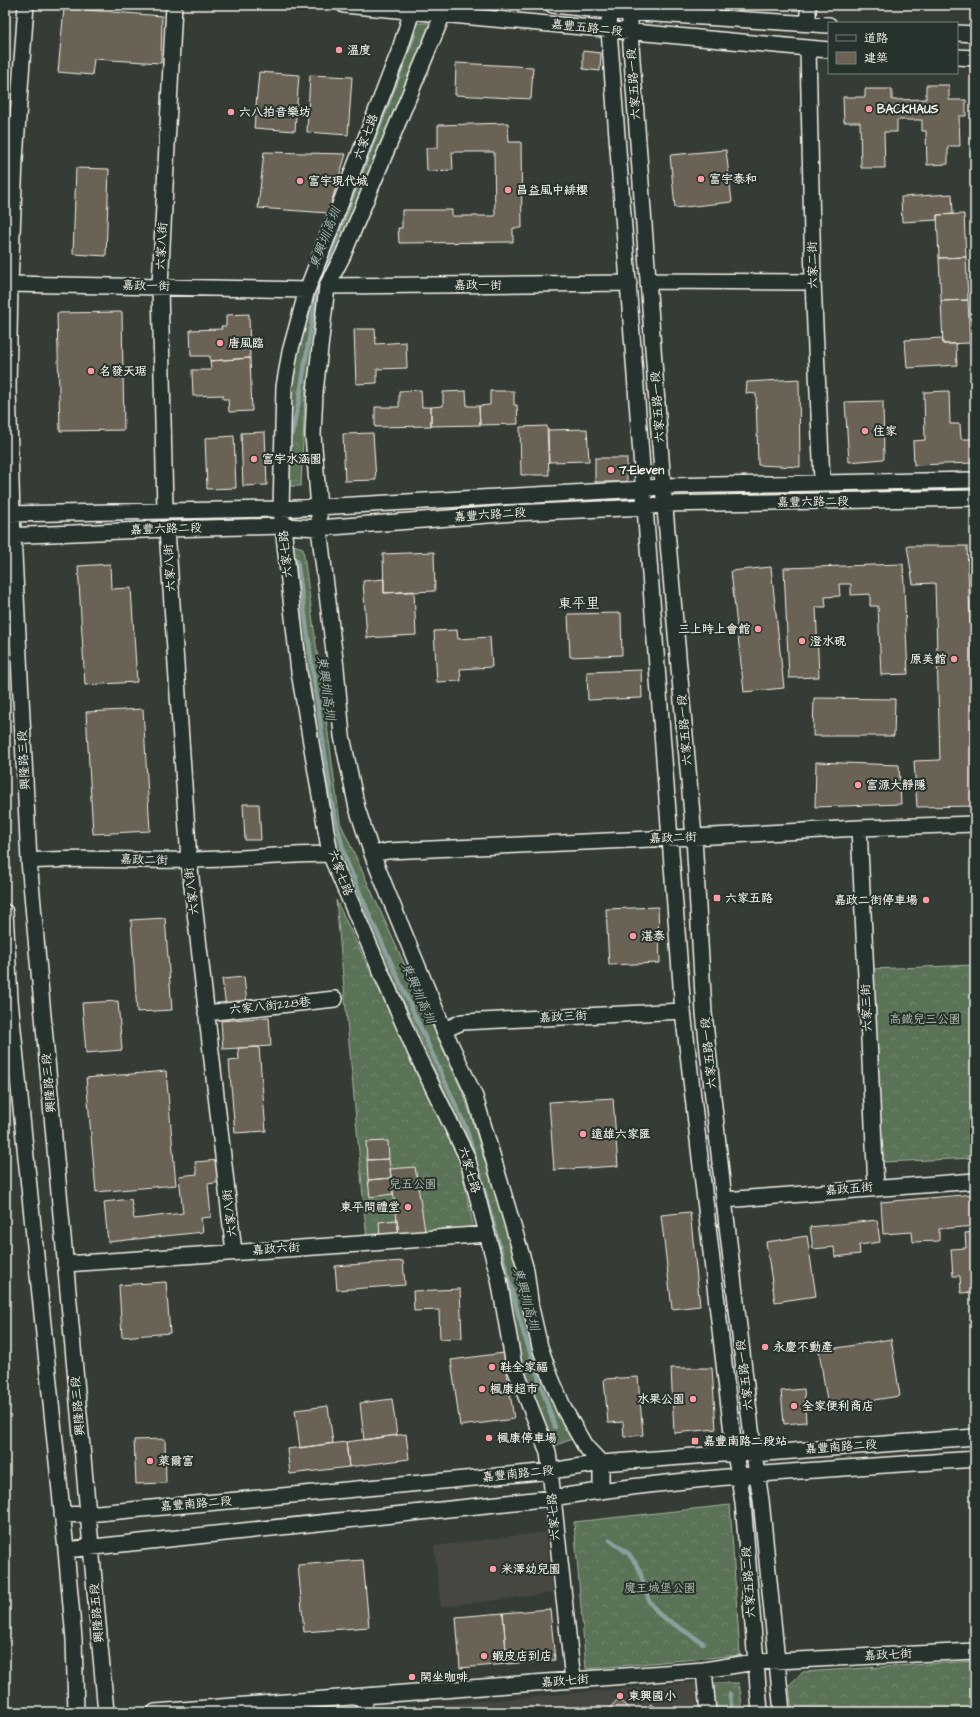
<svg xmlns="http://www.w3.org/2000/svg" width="980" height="1717" font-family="'Architects Daughter','LXGW WenKai TC',sans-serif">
<defs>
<pattern id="forest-crowns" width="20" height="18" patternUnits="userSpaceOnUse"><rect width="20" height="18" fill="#5a7257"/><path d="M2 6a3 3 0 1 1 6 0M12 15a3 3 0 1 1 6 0" fill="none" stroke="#72876f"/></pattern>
</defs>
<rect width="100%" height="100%" fill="#343c35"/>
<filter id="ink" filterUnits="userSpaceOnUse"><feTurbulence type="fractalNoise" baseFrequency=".025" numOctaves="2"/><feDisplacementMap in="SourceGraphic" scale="8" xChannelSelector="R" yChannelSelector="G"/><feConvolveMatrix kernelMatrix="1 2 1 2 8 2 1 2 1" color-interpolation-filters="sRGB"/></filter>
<g filter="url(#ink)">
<path fill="#44473f" d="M545 1532 553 1593 441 1607 434 1546Z
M699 1682 702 1712H381V1710Z"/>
<path fill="url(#forest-crowns)" stroke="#a7b2a0" d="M413 23H431L324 291 305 394 301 486H288L289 387 311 290Z
M290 544 303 548 340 822 465 1098 511 1242 538 1359 572 1439 552 1447 521 1364 500 1261 463 1131 341 864 333 836Z
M336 900 458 1153 474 1229 367 1240Z
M975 965V1158L883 1162 871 969Z
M730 1505 740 1655 586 1669 574 1522Z
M975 1661V1712H792L789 1685 803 1672Z
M713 1683H739L743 1712H716Z"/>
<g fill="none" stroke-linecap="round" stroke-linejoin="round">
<path stroke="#8ba09c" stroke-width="4.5" d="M292 434 299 401 317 289 414 35
M297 560 332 804 345 857 368 912 466 1128 475 1158
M479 1172 523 1331 555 1427
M610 1540 629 1554 639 1569 649 1601 660 1615 703 1643
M730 1694 732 1712"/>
</g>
<path fill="#6b6255" stroke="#f4f1e8" d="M64 8 162 16 161 63 94 59 92 75 58 72Z
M583 51 601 53 600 71 583 69Z
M456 63 533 67 531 99 455 95Z
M259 72 299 75 295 131 254 128Z
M310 75 352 77 348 135 307 132Z
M926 85H949V100H966V116H959L960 146H948V164L927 165 926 131H922V120H897V132H884L885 168H861L860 122H844L843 97H865V89H892V100L926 99Z
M508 123 509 142H521L522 228H513V242L399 243 398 228H402V210H452V216H495L494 152H452L453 170 427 171 426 148H438V125Z
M726 150 732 202 675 208 670 155Z
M264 152 346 154 328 213 258 208Z
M76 168 109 169 106 256 73 254Z
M952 194 953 214 937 215V220L902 222 901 197Z
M964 214 966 257 939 258 937 215Z
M966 257 968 300 941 301 939 258Z
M968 300 970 343 943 344 941 301Z
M122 312 124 430 60 431 57 313Z
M249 314 250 358 210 361V356H191L190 330 222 329 221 326H226V315Z
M354 329H375L376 344 406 342 407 368 377 369V383L356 384Z
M942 338 943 344H956L957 365 907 368 905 340Z
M250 358 252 411 229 412 228 399H223V395L193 396 192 370H211L210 361Z
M799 379 800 467 758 465 756 394 746 393 747 382Z
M421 390 422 407H431V426L375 427V407H399V391Z
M466 391 467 406H479L480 425 431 426V407L443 406V392Z
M490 391H514V405H517L518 424 480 425 479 406 490 405Z
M949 391 950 424H960L961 439H975V463L914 465 913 441 925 440 924 392Z
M883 401 884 459 849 462 845 402Z
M547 426 549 475H521L520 427Z
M587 429 589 461 549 462 548 430Z
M265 432 267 485 243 486 241 433Z
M373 433 376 480 345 481 343 434Z
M234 436 236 488 207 489 205 438Z
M595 458H627V482H595Z
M907 546H967L975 733V806L917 807 914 761 940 760 935 583 913 584Z
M434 552 435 591 384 593 383 554Z
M110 564 111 589 131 588 137 682 85 685 78 566Z
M903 564 908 674 881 675 878 606H870V594L851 595V584H839L840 596 825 597 826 607H816L819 677 789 678 784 568Z
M771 567 784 688 744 692 731 571Z
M384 579V593L414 591 416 635 367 638 363 581Z
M621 613 622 655 570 657 568 614Z
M457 630 458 639 490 637 492 667 460 669 461 681 437 682 434 631Z
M641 670 642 698 588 700 587 672Z
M814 698 895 699 894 736H813Z
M143 709 150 831 93 834 86 712Z
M816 762 899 765 901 804 815 807Z
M243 804H259L261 840H245Z
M658 907 660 963 609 965 606 909Z
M165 918 172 1010 137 1012 131 920Z
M244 977 247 1003 226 1006 222 979Z
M118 1001 122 1050 86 1053 82 1003Z
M269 1017 271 1046 223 1049 221 1021Z
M259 1047 266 1131 235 1133 229 1061 239 1060 238 1048Z
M166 1071 176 1185 96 1192 86 1078Z
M613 1098 618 1166 554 1170 549 1102Z
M388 1141 389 1159 367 1160 366 1142Z
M389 1159 391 1178 368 1180 367 1160Z
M219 1160 221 1182 208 1184 211 1217 201 1218 203 1232 108 1242 104 1202 131 1199 134 1219 183 1213 179 1176 197 1174 195 1162Z
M415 1167 425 1231 399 1235 390 1169Z
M391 1178 393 1194 370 1197 368 1180Z
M975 1194V1226L939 1229V1241L913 1242 912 1232 883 1234 881 1202Z
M690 1212 700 1306 672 1309 661 1215Z
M397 1220 399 1235 380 1237 379 1222Z
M877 1220 880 1242 859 1245 860 1254 835 1257 834 1247 813 1249 810 1227Z
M975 1232V1292L961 1293 960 1276H953L951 1249 966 1248 965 1233Z
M807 1236 816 1296 775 1302 766 1242Z
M403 1261 405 1285 337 1290 335 1266Z
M166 1282 170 1333 122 1337 119 1285Z
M460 1289 462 1338 440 1339 439 1310 414 1311 413 1291Z
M891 1339 900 1396 828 1407 819 1351Z
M504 1353 514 1419 460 1426 451 1360Z
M671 1368H712L716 1429 674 1433Z
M638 1377 643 1435 624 1437 623 1422 608 1423 604 1379Z
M804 1389 806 1422 784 1424 781 1391Z
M392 1399 397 1435 364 1440 360 1403Z
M328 1406 333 1443 300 1448 295 1410Z
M406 1434 409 1459 349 1467 346 1442Z
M165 1439 166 1483 136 1484 134 1440Z
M346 1442 349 1467 290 1474 287 1449Z
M363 1560 369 1627 304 1632 298 1565Z
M550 1609 555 1660 507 1664 503 1613Z
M503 1613 507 1664 460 1668 456 1617Z
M618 1699 633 1712H606Z
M651 1704 662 1712H641Z"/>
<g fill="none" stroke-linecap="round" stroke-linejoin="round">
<g stroke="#f4f1e8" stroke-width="18">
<path id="minor" d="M26 5 15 159 10 284 8 388 12 514 29 861 106 1712
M344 5 829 50
M414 5 399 52 307 290 290 352 284 387 281 509 283 526 299 672 330 854 416 1053 467 1157 499 1279 514 1366 548 1452 573 1680
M445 5 443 14 343 255 327 286 315 392 313 435 319 508V528L336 668 342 736 357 808 372 854 388 894 444 1030 475 1097 526 1270 531 1308 540 1347 551 1378 564 1409 585 1446 601 1463V1491
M553 5 609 11 829 25
M610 5 609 30 683 1011 733 1441 743 1502 760 1712
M630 5V32L663 486 694 837 704 1013 724 1200 754 1454 761 1500 782 1712
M808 23V5
M957 33 975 34
M808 48 813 282 822 481
M957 57 975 58
M649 281 813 282
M10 284 307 290
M327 286 629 283
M165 510 160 286 174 5
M5 514 281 509 644 489 663 486 975 480
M167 529 189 860 234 1252
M5 536 167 529 283 526 319 528 514 513 646 507 665 504 975 498
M859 828 876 1187
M372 854 388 851 694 837 859 828 975 824
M29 861C81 857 134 861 187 860 235 860 283 854 330 854
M5 912 10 1000 66 1550 74 1639 76 1712
M206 1013 335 999
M444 1030 462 1022 683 1011
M724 1200 975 1181
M65 1264 359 1244 487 1234
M62 1515 87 1514 551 1471 601 1463 735 1453 754 1454 975 1437
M66 1550 552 1498C692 1476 834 1469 975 1459
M704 1670 708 1712
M155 1712 704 1670 755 1662 975 1651
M364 1712 365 1696"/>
</g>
<use href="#minor" stroke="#26332d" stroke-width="15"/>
</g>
</g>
<g fill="#ff9aa2" stroke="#26332d" stroke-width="1.5">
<circle cx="339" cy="50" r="4"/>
<circle cx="869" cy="109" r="4"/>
<circle cx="231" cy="112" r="4"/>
<circle cx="701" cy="179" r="4"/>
<circle cx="300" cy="181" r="4"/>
<circle cx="508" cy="190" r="4"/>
<circle cx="220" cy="343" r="4"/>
<circle cx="91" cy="371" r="4"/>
<circle cx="865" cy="431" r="4"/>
<circle cx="254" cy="459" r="4"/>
<circle cx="611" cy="470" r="4"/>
<circle cx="758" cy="629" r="4"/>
<circle cx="802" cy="641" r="4"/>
<circle cx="954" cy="659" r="4"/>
<circle cx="858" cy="785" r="4"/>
<rect x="713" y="894" width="8" height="8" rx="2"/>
<circle cx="926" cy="900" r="4"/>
<circle cx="633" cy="936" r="4"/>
<circle cx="583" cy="1134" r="4"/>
<circle cx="408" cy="1207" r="4"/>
<circle cx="765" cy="1347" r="4"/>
<circle cx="492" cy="1367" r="4"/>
<circle cx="482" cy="1389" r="4"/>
<circle cx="693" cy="1399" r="4"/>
<circle cx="794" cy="1406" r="4"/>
<circle cx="489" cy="1438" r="4"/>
<rect x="691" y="1437" width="8" height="8" rx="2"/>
<circle cx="150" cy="1461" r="4"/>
<circle cx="493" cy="1569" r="4"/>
<circle cx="484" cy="1656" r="4"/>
<circle cx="412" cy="1677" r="4"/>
<circle cx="620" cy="1696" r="4"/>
</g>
<g text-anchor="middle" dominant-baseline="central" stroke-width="4" stroke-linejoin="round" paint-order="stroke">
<g font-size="12" fill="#f4f1e8" stroke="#26332d">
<text transform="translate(587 28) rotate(6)">嘉豐五路二段</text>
<text transform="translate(634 84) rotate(-94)">六家五路一段</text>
<text transform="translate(366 137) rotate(-69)">六家七路</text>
<text transform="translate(162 246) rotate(-87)">六家八街</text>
<text transform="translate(813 265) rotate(-91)">六家二街</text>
<text x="478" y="285">嘉政一街</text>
<text transform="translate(146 286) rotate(1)">嘉政一街</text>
<text transform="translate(658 407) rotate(-94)">六家五路一段</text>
<text transform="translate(813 502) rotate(-1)">嘉豐六路二段</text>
<text transform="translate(490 515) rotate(-4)">嘉豐六路二段</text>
<text transform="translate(166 529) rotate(-2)">嘉豐六路二段</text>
<text transform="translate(286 554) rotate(-96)">六家七路</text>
<text transform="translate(170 568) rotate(-94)">六家八街</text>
<text transform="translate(685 730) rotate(-95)">六家五路一段</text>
<text transform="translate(24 760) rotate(-93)">興隆路三段</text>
<text transform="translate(673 838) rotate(-2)">嘉政二街</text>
<text transform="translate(144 860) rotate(1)">嘉政二街</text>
<text transform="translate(340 873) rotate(69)">六家七路</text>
<text transform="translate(192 891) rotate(-97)">六家八街</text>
<text transform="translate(270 1006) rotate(-6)">六家八街228巷</text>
<text transform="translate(867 1008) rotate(-93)">六家三街</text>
<text transform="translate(563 1017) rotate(-3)">嘉政三街</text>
<text transform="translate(709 1053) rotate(-96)">六家五路一段</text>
<text transform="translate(49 1083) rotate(-95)">興隆路三段</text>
<text transform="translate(469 1170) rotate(73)">六家七路</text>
<text transform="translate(849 1189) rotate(-5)">嘉政五街</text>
<text transform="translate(230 1213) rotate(-97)">六家八街</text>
<text transform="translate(276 1249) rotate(-4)">嘉政六街</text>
<text transform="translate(745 1375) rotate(-97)">六家五路一段</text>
<text transform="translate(78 1406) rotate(-95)">興隆路三段</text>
<text transform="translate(841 1447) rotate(-4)">嘉豐南路二段</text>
<text transform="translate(518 1474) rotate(-6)">嘉豐南路二段</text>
<text transform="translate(196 1504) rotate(-5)">嘉豐南路二段</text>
<text transform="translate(554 1517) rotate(-95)">六家七路</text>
<text transform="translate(749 1582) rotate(-94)">六家五路二段</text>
<text transform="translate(97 1613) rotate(-95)">興隆路五段</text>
<text transform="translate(888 1655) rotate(-3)">嘉政七街</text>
<text transform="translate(565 1681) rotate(-5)">嘉政七街</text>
</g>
<g font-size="12" font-weight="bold" fill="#f4f1e8" stroke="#26332d" text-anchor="start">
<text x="347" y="50">溫度</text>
<text x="877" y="109">BACKHAUS</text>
<text x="239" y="112">六八拍音樂坊</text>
<text x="709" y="179">富宇泰和</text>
<text x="308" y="181">富宇現代城</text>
<text x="516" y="190">昌益風中緋櫻</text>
<text x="228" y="343">唐風臨</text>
<text x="99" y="371">名發天琚</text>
<text x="873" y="431">住家</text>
<text x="262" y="459">富宇水涵園</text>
<text x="619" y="470">7-Eleven</text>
<text x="750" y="629" text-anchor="end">三上時上會館</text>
<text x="810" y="641">澄水硯</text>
<text x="946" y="659" text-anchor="end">原美館</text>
<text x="866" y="785">富源大靜隱</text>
<text x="725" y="898">六家五路</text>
<text x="918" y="900" text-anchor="end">嘉政二街停車場</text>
<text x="641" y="936">湛泰</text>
<text x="591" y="1134">遠雄六家匯</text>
<text x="400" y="1207" text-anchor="end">東平問禮堂</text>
<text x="773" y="1347">永慶不動產</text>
<text x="500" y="1367">鞋全家福</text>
<text x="490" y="1389">楓康超市</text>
<text x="685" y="1399" text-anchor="end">水果公園</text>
<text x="802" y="1406">全家便利商店</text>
<text x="497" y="1438">楓康停車場</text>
<text x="703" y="1441">嘉豐南路二段站</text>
<text x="158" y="1461">萊爾富</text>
<text x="501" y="1569">米澤幼兒園</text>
<text x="492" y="1656">蝦皮店到店</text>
<text x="420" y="1677">閑坐咖啡</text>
<text x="628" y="1696">東興國小</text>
</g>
<g font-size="12" fill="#b6beae" stroke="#26332d">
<text x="925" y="1019">高鐵兒三公園</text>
<text x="413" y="1184">兒五公園</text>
<text x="660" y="1588">魔王城堡公園</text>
</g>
<g font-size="13" font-style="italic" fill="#aebbb6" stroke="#26332d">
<text transform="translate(325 238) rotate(-69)">東興圳高圳</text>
<text transform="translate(326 688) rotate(82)">東興圳高圳</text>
<text transform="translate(418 993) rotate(66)">東興圳高圳</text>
<text transform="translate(526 1299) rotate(74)">東興圳高圳</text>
</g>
<g font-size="14" fill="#f4f1e8" stroke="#26332d">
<text x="579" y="604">東平里</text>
</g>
</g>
<rect width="980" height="1717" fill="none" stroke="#26332d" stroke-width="20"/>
<rect x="10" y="10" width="960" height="1697" fill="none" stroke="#f4f1e8" stroke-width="1.5" filter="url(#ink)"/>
<rect x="828" y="22" width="130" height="52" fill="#26332d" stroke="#787f78"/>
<rect x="836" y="35" width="20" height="6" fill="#26332d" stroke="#787f78"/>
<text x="864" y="42" font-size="12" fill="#f4f1e8">道路</text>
<rect x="836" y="52" width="20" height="12" fill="#6b6255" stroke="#787f78"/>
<text x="864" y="62" font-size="12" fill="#f4f1e8">建築</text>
</svg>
